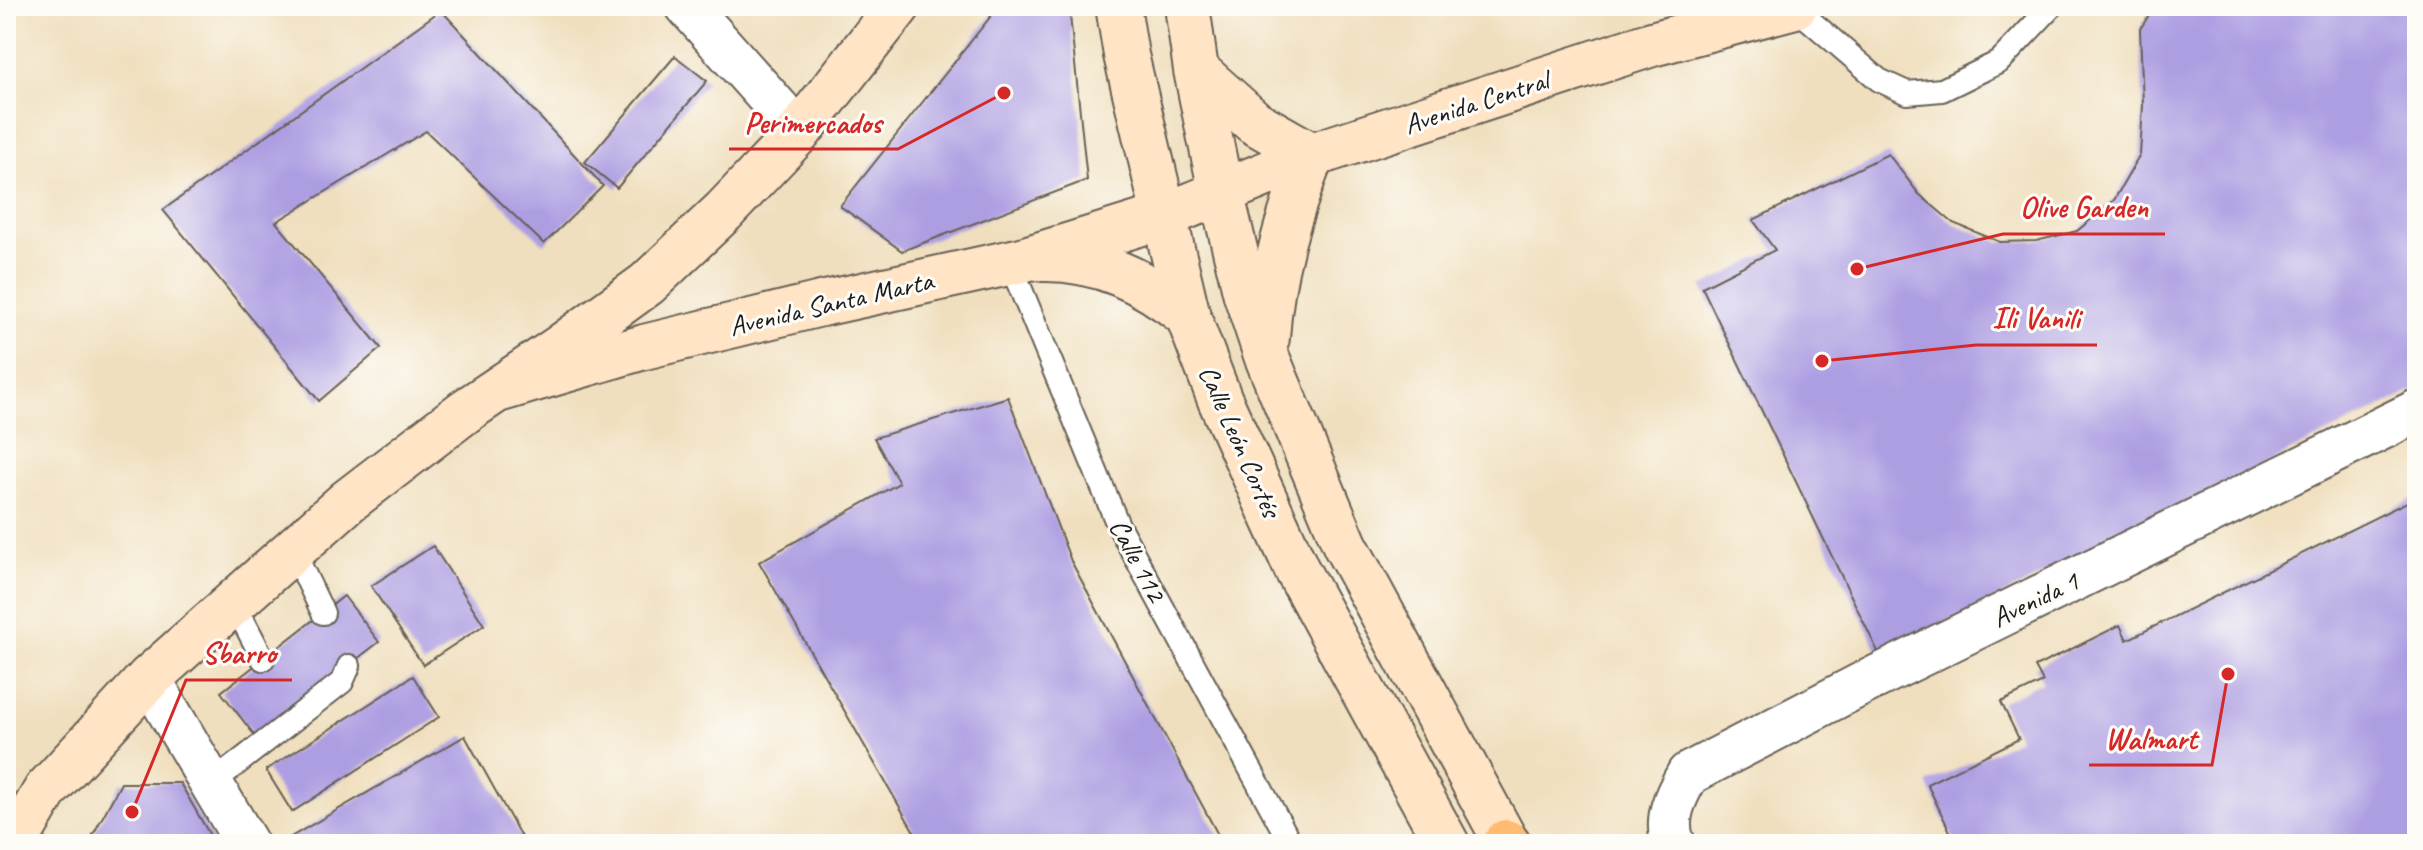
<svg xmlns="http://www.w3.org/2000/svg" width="2423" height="850" font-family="Caveat,sans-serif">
<rect width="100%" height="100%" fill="#fdfcf7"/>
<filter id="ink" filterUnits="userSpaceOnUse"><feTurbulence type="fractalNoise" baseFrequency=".0125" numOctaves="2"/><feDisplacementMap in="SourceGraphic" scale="16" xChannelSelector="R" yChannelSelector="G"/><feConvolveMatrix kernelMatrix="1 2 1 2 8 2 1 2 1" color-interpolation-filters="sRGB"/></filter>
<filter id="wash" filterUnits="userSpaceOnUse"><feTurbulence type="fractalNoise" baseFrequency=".006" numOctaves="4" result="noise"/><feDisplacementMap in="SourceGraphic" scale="32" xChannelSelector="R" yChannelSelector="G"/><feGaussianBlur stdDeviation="1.8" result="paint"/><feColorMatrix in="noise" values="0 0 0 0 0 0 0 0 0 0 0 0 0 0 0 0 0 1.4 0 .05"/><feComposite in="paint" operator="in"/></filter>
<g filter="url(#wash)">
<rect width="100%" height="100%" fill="#f0dfbe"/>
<g id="blocks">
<path fill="#ad9ee2" d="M999 6H1069L1087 180 902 251 840 206Z
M2155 6H2417V389L1880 656 1702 287 1775 250 1753 220 1888 154 1919 194 1953 223 2000 242 2036 241 2077 231 2114 200 2140 155 2143 105 2140 29Z
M441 10 603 186 544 244 426 131 276 222 381 348 319 401 163 210Z
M675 56 707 81 617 188 585 162Z
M1008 397 1071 561 1223 844H921L759 562 899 483 874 438Z
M2417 497V844H1956L1927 784 2019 739 2001 702 2043 682 2035 667 2120 625 2127 640Z
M433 546 484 625 423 665 371 586Z
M344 596 379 642 256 737 221 692Z
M413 676 439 717 292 812 266 770Z
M465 736 525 844H285L284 841Z
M121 783H180L215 844H88Z"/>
</g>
</g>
<g filter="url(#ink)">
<use href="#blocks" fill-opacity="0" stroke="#666055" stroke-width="2"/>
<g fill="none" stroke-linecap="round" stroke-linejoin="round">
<g stroke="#666055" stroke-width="26">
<path id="lane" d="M1793 6 1879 80 1907 93 1942 90 1999 62 2052 6
M1010 263 1118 525 1291 844
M293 550 323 613
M234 603 263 659
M212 783 342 682 349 666"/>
</g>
<g stroke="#666055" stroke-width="46">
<path id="street" d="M687 6 799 132
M149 678 247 844
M1674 844C1663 820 1676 795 1688 774L1860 685 2417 411"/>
</g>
<g stroke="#666055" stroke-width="48">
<path id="secondary" d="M1118 6 1126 55 1188 316 1220 400 1297 570 1447 844
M1187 6 1196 70 1221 192 1246 295 1266 355 1345 545 1506 842
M1196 70 1254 122 1312 155
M1042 259C1099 258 1145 281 1188 316
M1267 338C1271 273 1288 215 1312 155
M498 390 644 347 821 304 1022 260 1164 216 1312 155 1652 44 1795 6
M14 844 46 790 149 678 348 501 464 412 559 348 647 284 724 211 799 132 898 6"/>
</g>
<g stroke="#666055" stroke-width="48">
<path id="highway" d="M1506 842 1508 844"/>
</g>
<use href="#lane" stroke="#fff" stroke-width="22"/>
<use href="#street" stroke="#fff" stroke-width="42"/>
<use href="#secondary" stroke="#ffe4c6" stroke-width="44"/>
<use href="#highway" stroke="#febb71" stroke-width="44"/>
</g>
</g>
<g text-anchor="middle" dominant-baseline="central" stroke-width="6" stroke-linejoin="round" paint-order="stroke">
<g font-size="28" fill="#1c1c1c" stroke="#fdfcf7">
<text transform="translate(1476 102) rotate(-18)">Avenida Central</text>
<text transform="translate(831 303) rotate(-13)">Avenida Santa Marta</text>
<text transform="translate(1240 441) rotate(66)">Calle León Cortés</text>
<text transform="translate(1138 560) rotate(62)">Calle 112</text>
<text transform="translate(2035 599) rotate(-26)">Avenida 1</text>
</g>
</g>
<path fill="none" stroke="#d62828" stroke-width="3" d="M1004 93L898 149H729M1857 269L2003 234H2165M1822 361L1976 345H2097M132 812L186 680H292M2228 674L2212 765H2089"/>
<g fill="#d62828" stroke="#fdfcf7" stroke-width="3">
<circle cx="1004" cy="93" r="8"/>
<circle cx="1857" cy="269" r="8"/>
<circle cx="1822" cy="361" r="8"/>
<circle cx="132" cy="812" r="8"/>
<circle cx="2228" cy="674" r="8"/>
</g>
<g font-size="30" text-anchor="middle" font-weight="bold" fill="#d62828" stroke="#fdfcf7" stroke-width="6" stroke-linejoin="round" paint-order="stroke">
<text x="813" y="133">Perimercados</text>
<text x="2084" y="217">Olive Garden</text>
<text x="2036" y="328">Ili Vanili</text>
<text x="239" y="663">Sbarro</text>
<text x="2151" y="749">Walmart</text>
</g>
<rect width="2423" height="850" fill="none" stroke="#fdfcf7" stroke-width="32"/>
</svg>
